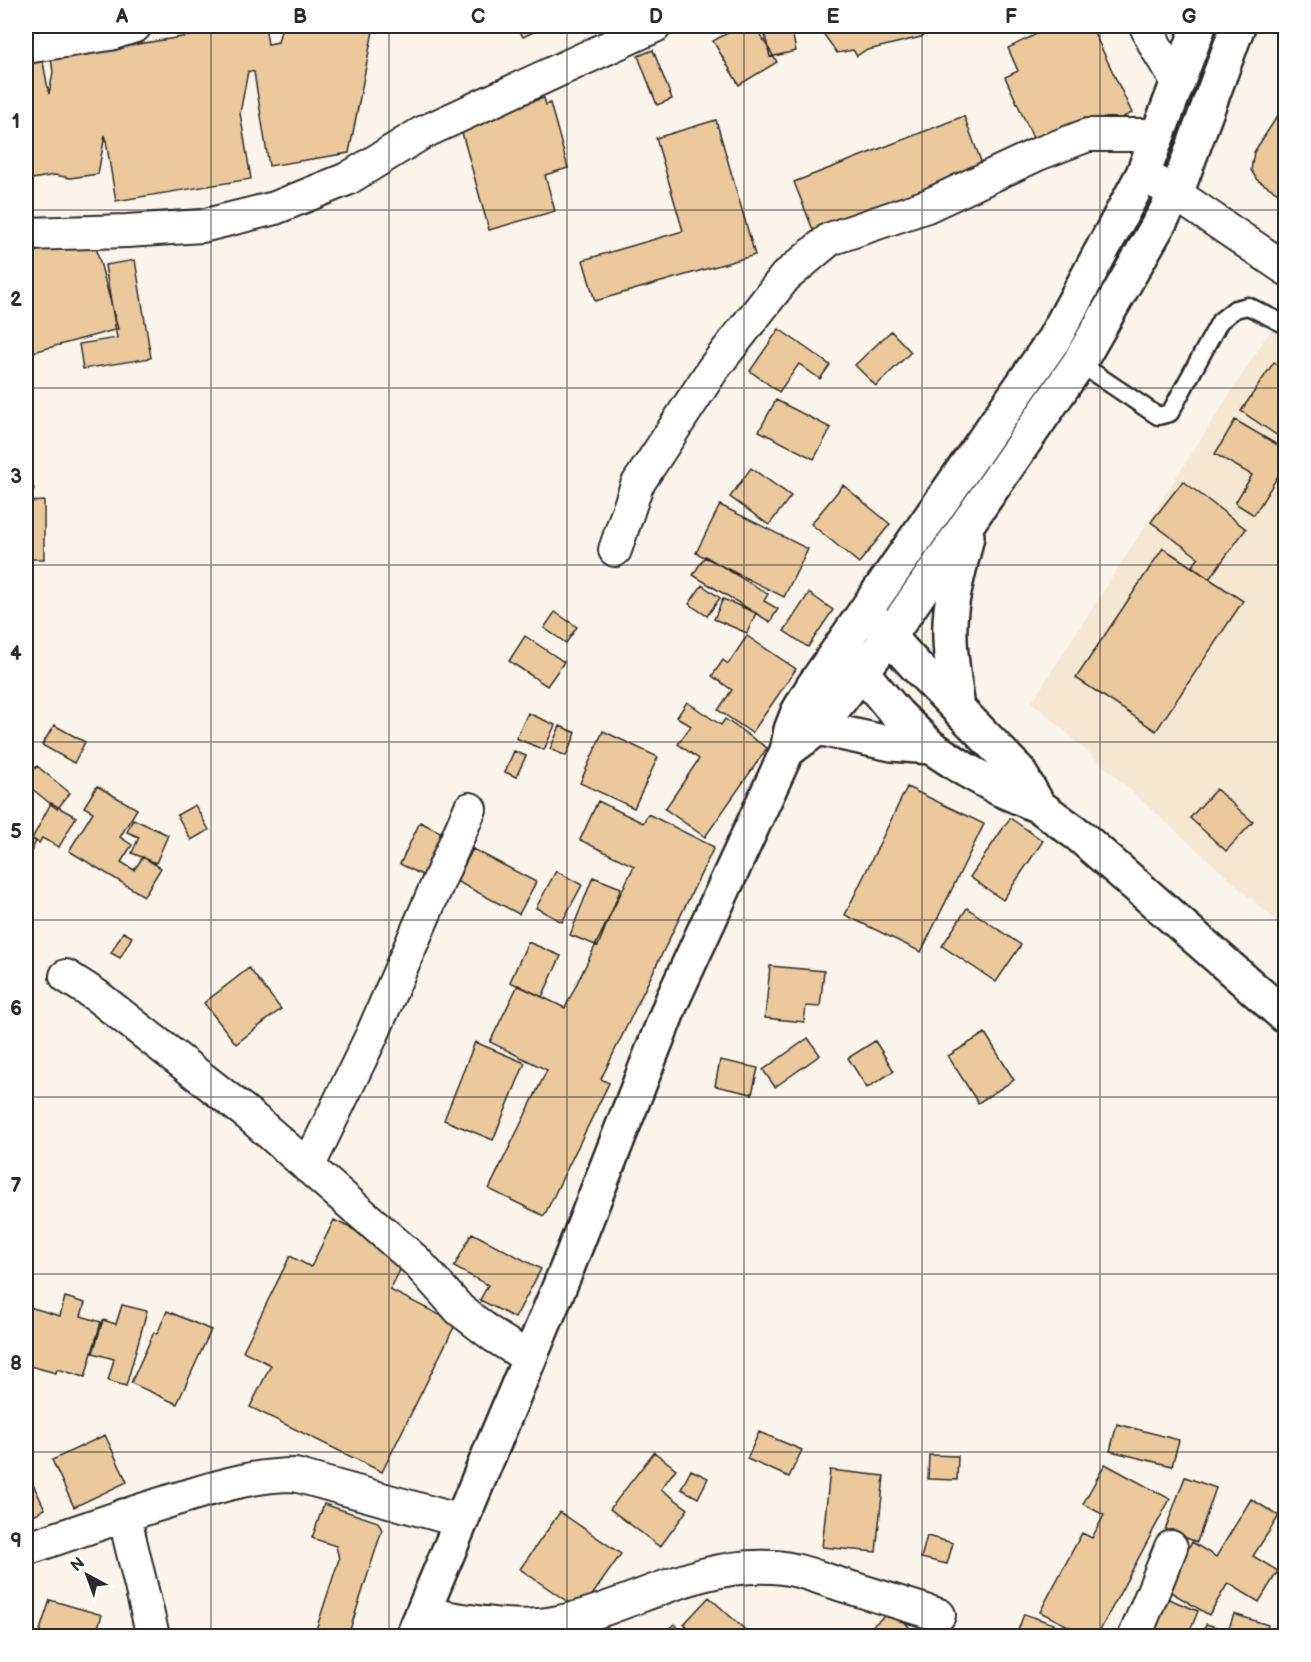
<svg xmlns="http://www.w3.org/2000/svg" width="1311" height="1662" font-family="'Balsamiq Sans',sans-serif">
<rect width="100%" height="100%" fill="#fbf4eb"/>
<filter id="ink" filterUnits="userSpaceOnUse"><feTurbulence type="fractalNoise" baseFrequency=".0167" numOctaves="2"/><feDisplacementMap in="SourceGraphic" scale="12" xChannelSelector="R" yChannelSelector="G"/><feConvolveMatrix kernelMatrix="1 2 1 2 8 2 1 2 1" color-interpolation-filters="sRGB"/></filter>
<g filter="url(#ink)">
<path fill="#f6e7d3" d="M1285 310V929L1032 702 1281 314Z"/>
<path fill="#ebc99c" stroke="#2b2b2b" stroke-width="1.5" d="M223 26H265L268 44 278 42 282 26H374L349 153 269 166 254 72 248 71 240 113 251 179 116 201 105 135 98 174 70 178 55 175 26 180V48L40 46 49 94 53 72 51 58 194 35 195 30Z
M517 26H546L523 37Z
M740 26H755L777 62 739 85 713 41Z
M763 26H791L796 51 770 57Z
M818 26H937L921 37 864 51 857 56 853 50 837 53Z
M1009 26H1029L1013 33Z
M1038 26H1091L1132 113 1041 155 1005 77 1018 71 1008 48 1041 32Z
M653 50 672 99 657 105 638 56Z
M544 98 546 105 550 103 568 168 545 175 555 211 489 230 459 122Z
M1286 103V198L1257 180 1251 170 1254 152Z
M964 116 988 180 819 245 794 182Z
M716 120 755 255 595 301 583 260 683 231 656 138Z
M93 236 118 329 26 354V254Z
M135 260 151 358 83 369 79 344 117 338 105 265Z
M779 329 830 365 820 379 799 364 779 392 750 371Z
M891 331 911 352 876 386 855 365Z
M1274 362 1286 370V426L1278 436 1241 411Z
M776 400 831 428 814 459 759 431Z
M1235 420 1286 450V463L1254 515 1235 503 1252 475 1215 454Z
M26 464 34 489 26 492Z
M751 468 791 496 769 525 730 497Z
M1183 481 1246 529 1209 579 1192 566 1199 558 1151 522Z
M843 485 890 524 859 563 811 524Z
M44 501V559H26V502Z
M720 505 808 549 784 597 696 553Z
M1163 548 1243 601 1156 731 1076 678Z
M705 556 768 594 764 601 778 609 770 622 693 575Z
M702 585 720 598 707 616 689 604Z
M809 593 833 610 808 647 784 631Z
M723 599 756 613 747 633 714 619Z
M555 612 577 627 566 643 544 628Z
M525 636 564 662 547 686 509 661Z
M747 636 796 669 752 733 718 710 732 690 712 676 723 660 728 664Z
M687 702 721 725 725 719 767 748 705 837 665 809 699 759 678 744 691 726 677 717Z
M528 713 555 725 544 750 516 738Z
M54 725 85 742 74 763 42 745Z
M560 726 576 733 566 756 550 749Z
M603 731 658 757 634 808 580 783Z
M514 751 526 756 516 777 505 772Z
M37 766 70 793 57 809 26 784V779Z
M97 786 137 809 120 837 132 845 121 862 134 870 143 857 161 868 144 896 69 851 93 812 84 807Z
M907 787 984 824 921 952 845 915Z
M1216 789 1253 822 1226 851 1190 818Z
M598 801 643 823 648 814 714 847 601 1079 609 1083 544 1216 489 1189 547 1070 490 1042 518 985 565 1008 634 866 580 840Z
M51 803 76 817 59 847 42 838 39 843 32 839Z
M195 805 209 830 191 840 177 815Z
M1010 818 1043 841 1003 900 970 877Z
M133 819 168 835 156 863 132 853 139 837 127 832Z
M420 822 448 836 438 883 400 864Z
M26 835 36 841 26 862Z
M473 849 536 882 519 914 456 881Z
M556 871 582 885 562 922 536 908Z
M593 877 621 888 598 946 570 935Z
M967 908 1021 945 996 982 942 946Z
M123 932 132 937 120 958 111 953Z
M528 942 561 956 542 997 510 982Z
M770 966 824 971 820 1007 806 1006 804 1022 765 1018Z
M249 968 281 1009 236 1044 204 1003Z
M985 1033 1014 1080 978 1103 948 1056Z
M808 1038 820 1055 775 1087 763 1070Z
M875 1041 894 1071 867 1088 848 1058Z
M475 1042 525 1063 493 1140 444 1120Z
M720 1060 758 1068 752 1094 715 1086Z
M334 1220 407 1256 390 1290 456 1323 382 1472 250 1407 271 1365 243 1351 290 1256 311 1267Z
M472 1233 541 1269 515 1318 480 1300 488 1285 454 1267Z
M65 1297 85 1303 81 1316 101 1322 85 1377 57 1369 56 1373 26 1365V1306L60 1316Z
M122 1305 147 1311 126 1386 108 1381 114 1359 93 1353 103 1320 116 1324Z
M167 1311 211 1330 177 1404 131 1383 154 1332 157 1334Z
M1117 1424 1179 1440 1172 1466 1110 1451Z
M759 1432 802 1450 789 1477 747 1459Z
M105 1435 127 1482 74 1507 52 1460Z
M654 1452 676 1469 661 1489 688 1509 660 1547 610 1509Z
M929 1455 958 1456 957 1480 928 1479Z
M1105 1464 1170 1499 1097 1636H1088L1040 1612 1082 1533 1092 1538 1104 1515 1083 1504Z
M26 1470 45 1509 26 1519Z
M691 1470 708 1478 698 1498 681 1489Z
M830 1470 884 1476 876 1552 822 1547Z
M1185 1477 1216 1488 1197 1542 1165 1530Z
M1251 1499 1279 1516 1253 1556 1278 1571 1259 1602 1228 1583 1209 1615 1164 1588 1192 1542 1216 1557Z
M324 1504 378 1522 382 1530 348 1636H314L339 1559 336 1546 312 1538Z
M560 1512 621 1554 581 1611 520 1569Z
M927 1536 953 1543 947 1564 921 1558Z
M1159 1595 1198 1611 1188 1636H1142Z
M709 1597 752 1636H698L684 1624Z
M50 1600 102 1615 95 1636H38Z
M893 1609 917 1636H860Z
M1024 1614 1089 1636H1016Z
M1234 1614 1268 1625 1264 1636H1226Z
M674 1624 686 1636H661Z
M1206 1624 1226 1630 1224 1636H1202Z"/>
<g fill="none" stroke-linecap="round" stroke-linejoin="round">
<g stroke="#2b2b2b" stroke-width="21">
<path id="lane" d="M1079 363 1158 416 1170 413 1220 321 1235 309 1248 306 1286 325"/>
</g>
<g stroke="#2b2b2b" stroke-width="36">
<path id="street" d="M1146 26 1156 47 1177 81
M26 47 110 34 135 26
M1143 174 1176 194 1286 269
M26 234 127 231 202 226 275 208 347 179 422 133 655 26
M615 550 637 485 713 369 785 277 830 239 927 206 1038 154 1088 135H1157
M66 976 97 996 249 1115 416 1261 460 1310 494 1336 529 1358
M308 1167 372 1035 470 809
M124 1515 153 1636
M26 1549C78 1531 130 1513 183 1497 221 1486 254 1475 295 1475L461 1521
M422 1614C464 1619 511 1631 554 1623 628 1609 695 1562 773 1567 796 1568 817 1577 839 1584 872 1594 906 1605 939 1615
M1135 1636 1171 1547"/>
</g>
<g stroke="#2b2b2b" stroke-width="38">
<path id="secondary" d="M876 622 915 665 1018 770 1039 806
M848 656 897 714 931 747 966 770 1000 789 1039 806 1080 836 1286 1017
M958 709C954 676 947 643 951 610 954 585 962 560 967 536
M818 728 892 744 931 747
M787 751 818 728 889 637 1079 363 1176 194 1238 26
M413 1636 566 1271 672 1001 787 751 791 730 798 712 812 688 1054 339 1143 174 1199 26"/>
</g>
<use href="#lane" stroke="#fff" stroke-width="16"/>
<use href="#street" stroke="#fff" stroke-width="32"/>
<use href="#secondary" stroke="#fff" stroke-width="33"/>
</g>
</g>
<path fill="none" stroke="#2b2b2b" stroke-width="1.5" stroke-opacity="0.55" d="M211 26V1636M389 26V1636M567 26V1636M744 26V1636M922 26V1636M1100 26V1636M26 210H1286M26 388H1286M26 565H1286M26 742H1286M26 920H1286M26 1097H1286M26 1274H1286M26 1452H1286"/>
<rect width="1311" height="1662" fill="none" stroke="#fff" stroke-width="66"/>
<g transform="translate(87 1575) rotate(319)" stroke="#ffffff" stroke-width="4.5" paint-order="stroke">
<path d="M0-4.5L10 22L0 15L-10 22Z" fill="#2b2b2b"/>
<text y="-9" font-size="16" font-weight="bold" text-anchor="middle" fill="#2b2b2b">N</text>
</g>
<rect x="33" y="33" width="1245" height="1596" fill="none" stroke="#2b2b2b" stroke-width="2"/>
<g font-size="20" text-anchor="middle" font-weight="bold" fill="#2b2b2b">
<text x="122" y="23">A</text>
<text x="300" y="23">B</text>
<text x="478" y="23">C</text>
<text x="656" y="23">D</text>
<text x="833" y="23">E</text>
<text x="1011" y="23">F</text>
<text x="1189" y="23">G</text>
<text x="16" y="128">1</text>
<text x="16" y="306">2</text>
<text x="16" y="483">3</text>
<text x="16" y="660">4</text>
<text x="16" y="838">5</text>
<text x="16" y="1015">6</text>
<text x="16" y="1192">7</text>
<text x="16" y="1370">8</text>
<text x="16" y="1547">9</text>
</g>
</svg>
